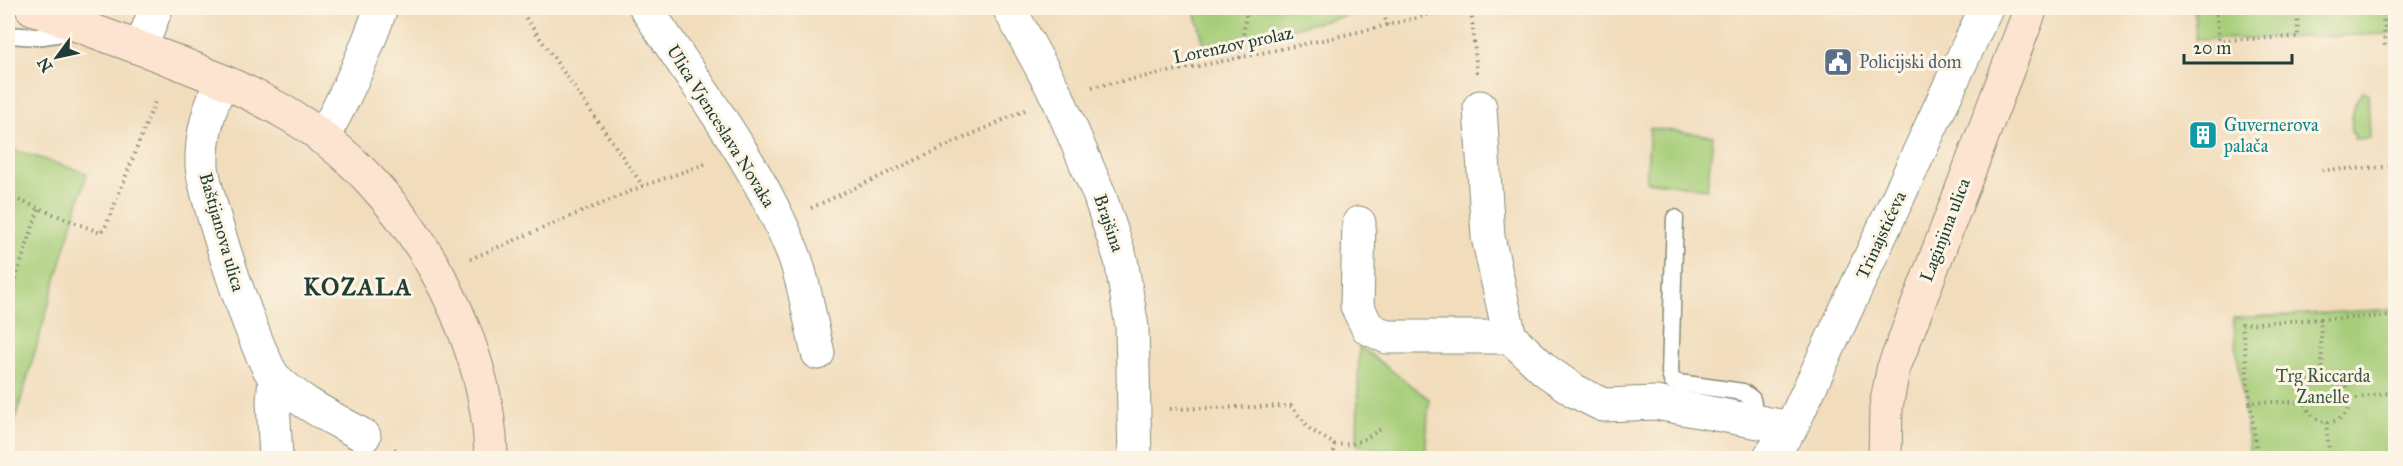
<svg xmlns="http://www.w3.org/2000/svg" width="2403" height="466" font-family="'IM FELL Great Primer',serif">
<rect width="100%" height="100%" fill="#fcf5e5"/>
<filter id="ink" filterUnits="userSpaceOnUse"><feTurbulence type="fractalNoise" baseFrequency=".0167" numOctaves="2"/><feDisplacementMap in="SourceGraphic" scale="12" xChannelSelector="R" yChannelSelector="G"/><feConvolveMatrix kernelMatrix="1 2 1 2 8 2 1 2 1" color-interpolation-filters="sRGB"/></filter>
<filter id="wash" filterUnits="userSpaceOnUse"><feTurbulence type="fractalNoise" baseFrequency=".008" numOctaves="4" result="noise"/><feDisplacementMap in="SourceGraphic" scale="24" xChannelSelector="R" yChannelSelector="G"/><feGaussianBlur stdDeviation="1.35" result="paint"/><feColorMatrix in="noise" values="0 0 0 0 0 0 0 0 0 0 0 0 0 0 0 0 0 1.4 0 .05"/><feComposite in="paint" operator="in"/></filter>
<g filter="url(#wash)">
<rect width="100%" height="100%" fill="#f1dcbb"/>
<path fill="#a6cd78" stroke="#628556" stroke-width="1.5" d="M1194 8H1381L1205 48Z
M2194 8H2395V34L2196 40Z
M2362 91 2368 93 2370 138 2354 139V133H2351L2353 107Z
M1650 128 1713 136 1707 189 1646 181Z
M8 148 87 173 8 444Z
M2395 309V458H2250L2233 318Z
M1359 346 1429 399 1425 458 1357 445Z"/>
</g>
<g filter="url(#ink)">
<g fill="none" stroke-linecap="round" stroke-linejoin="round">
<g stroke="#888c78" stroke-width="19">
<path id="service" d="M8 35 37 37 75 31
M1675 218 1670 372 1672 381 1679 383 1743 392 1752 399 1756 421"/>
</g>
<g stroke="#888c78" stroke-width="35">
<path id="minor" d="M646 8C698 87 759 166 794 255 805 285 810 321 818 353
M1009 8 1058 98 1099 194 1121 260 1132 327 1135 458
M141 48 156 8
M221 82C209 109 201 135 202 165 203 193 258 362 276 379 300 403 335 419 364 436
M1480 107 1488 237 1510 337 1545 370 1575 391 1603 405 1656 403 1791 428
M322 138C347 96 365 53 381 8
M1359 223 1357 306 1368 328 1387 337H1510
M275 378 273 401 276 458
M1769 458 1791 428 1986 8"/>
</g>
<g stroke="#888c78" stroke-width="35">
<path id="secondary" d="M32 8C118 42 210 68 291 116 402 181 489 330 491 458
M1885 458 1886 407 1893 370 2031 8"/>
</g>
<path stroke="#888c78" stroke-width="4" stroke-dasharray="1.5 4.5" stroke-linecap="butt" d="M519 8 643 186
M1380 8 1388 25
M2216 8 2219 40 2298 37 2297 8
M2383 8 2385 49
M1240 58 1247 8
M1477 73 1471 9 1480 8
M1092 87C1213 63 1335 40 1454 8
M2322 170 2389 167
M8 196 101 233 107 224 156 99
M811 208 1025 110
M470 259 643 186 708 163
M8 302 39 208
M2320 319 2396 316
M2306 400a22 22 0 1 1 44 0a22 22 0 1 1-44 0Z
M2350 399 2396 392
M2250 402 2242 324 2320 319 2323 378
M1170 409 1291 406 1310 429 1334 444V458
M2326 422 2330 458
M1334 444C1355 447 1368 437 1384 427
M394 449 415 458
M2258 458 2250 402H2306"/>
<use href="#service" stroke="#fff" stroke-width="16"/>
<use href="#minor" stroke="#fff" stroke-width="33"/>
<use href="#secondary" stroke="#fde4d1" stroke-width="33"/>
</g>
</g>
<defs>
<g id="civic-square" transform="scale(1.5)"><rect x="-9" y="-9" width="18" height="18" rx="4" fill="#5c6f8a" stroke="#fcf5e5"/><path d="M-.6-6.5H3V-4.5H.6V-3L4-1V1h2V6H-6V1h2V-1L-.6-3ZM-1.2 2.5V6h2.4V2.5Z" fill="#fff"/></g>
<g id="building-square" transform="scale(1.5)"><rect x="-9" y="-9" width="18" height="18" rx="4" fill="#0f9aa8" stroke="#fcf5e5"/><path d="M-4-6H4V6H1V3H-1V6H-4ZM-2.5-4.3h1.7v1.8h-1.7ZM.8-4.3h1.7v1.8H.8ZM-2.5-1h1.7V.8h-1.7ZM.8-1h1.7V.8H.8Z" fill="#fff"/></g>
</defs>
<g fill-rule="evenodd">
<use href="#civic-square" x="1838" y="62"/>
<use href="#building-square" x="2203" y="135"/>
</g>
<g text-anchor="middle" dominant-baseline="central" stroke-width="6" stroke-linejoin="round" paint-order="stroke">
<g font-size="18" fill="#1f3d34" stroke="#fcf5e5">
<text transform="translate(1233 45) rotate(-12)">Lorenzov prolaz</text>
<text transform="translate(721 126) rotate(58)">Ulica Vjenceslava Novaka</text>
<text transform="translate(1109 223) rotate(71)">Brajšina</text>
<text transform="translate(1945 230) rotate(-69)">Laginjina ulica</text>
<text transform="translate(222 232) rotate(74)">Baštijanova ulica</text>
<text transform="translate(1881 235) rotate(-65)">Trinajstićeva</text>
</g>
<g font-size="18" fill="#4e5e75" stroke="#fcf5e5" text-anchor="start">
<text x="1859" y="62">Policijski dom</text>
</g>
<g font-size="18" fill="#0d838f" stroke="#fcf5e5" text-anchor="start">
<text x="2224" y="125">Guvernerova<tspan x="2224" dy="21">palača</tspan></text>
</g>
<g font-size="18" fill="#3a5a42" stroke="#fcf5e5">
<text x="2323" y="376">Trg Riccarda<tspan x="2323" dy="21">Zanelle</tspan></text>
</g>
<g font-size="24" font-weight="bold" letter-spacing="1.5" fill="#1f3d34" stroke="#fcf5e5">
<text x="358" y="287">KOZALA</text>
</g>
</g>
<rect width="2403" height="466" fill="none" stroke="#fcf5e5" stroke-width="30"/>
<g transform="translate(57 57) rotate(237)" stroke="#fcf5e5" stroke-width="4.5" paint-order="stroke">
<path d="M0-4.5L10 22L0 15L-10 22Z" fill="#1f3d34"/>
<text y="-9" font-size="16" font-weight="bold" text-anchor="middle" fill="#1f3d34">N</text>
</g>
<path d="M2184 54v9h108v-9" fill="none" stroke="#1f3d34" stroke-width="3"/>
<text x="2193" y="54" font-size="18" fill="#1f3d34" stroke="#fcf5e5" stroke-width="4.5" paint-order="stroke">20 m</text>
</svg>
